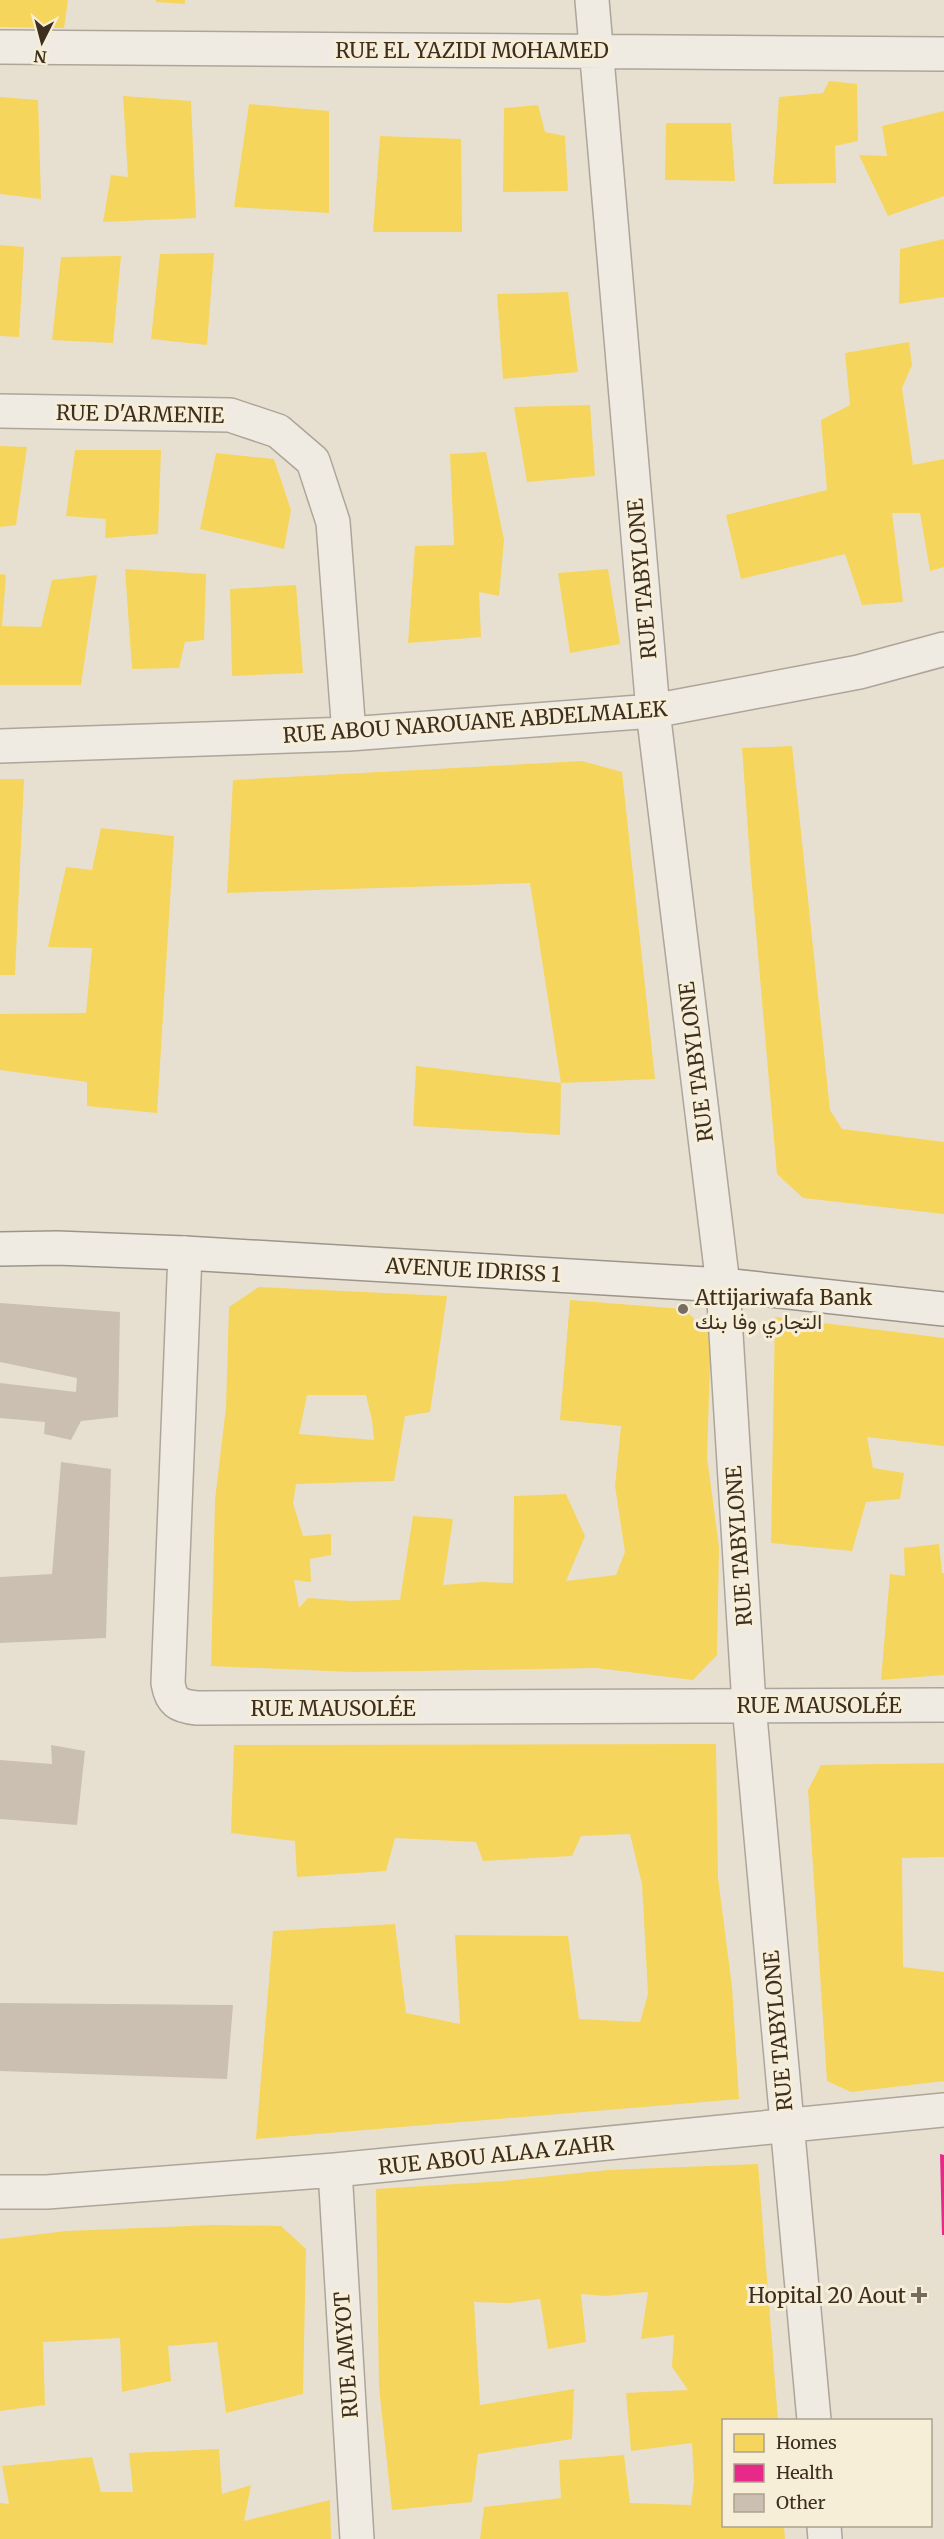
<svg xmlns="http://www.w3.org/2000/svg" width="944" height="2539" font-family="Merriweather,Vazirmatn,serif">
<rect width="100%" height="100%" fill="#e7e0d1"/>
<path fill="#f6d55c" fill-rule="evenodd" d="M0 0H68L64 28 0 27Z
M156 0H185V4L156 2Z
M829 81 857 84 858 141 835 146 836 183 773 184 779 97 823 93Z
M123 96 191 101 196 218 103 222 111 175 128 177Z
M0 97 38 100 41 199 0 194Z
M249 104 329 111V213L234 207Z
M538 105 545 132 565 136 568 191 503 192 504 108Z
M944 111V196L888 216 859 155 887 156 882 126Z
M666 123H731L735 181 665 180Z
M380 136 461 139 462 232H373Z
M944 239V297L899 304 900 249Z
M0 245 24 247 19 337 0 336Z
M214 253 207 345 151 339 160 254Z
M121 256 113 343 52 340 61 257Z
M568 292 578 372 503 379 497 294Z
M909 342 912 365 902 388 913 465 944 459V567L930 571 920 513H892L903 602 862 605 845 554 741 579 726 515 827 490 821 420 850 405 845 353Z
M590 405 595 476 527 482 514 407Z
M0 446 27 447 16 525 0 527Z
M75 450H161L158 534 105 538 106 519 66 516Z
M486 452 504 540 499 596 479 592 481 637 408 643 415 546 454 545 450 454Z
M216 453 274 459 291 510 284 549 200 529Z
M125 569 206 574 204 640 185 642 179 668 132 669Z
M608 569 620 644 570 653 558 573Z
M0 574 6 575 2 626 41 627 52 580 97 575 81 685H0Z
M296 585 303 673 232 676 230 589Z
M792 746 830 1110 842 1129 944 1142V1214L803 1198 777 1174 751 874 742 748Z
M582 761 622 772 655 1079 561 1083 530 883 227 893 233 780Z
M0 779H24L15 975H0Z
M101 828 174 836 157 1113 87 1106V1082L0 1070V1014L86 1013 92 948 48 947 66 867 92 870Z
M416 1066 561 1083 560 1135 413 1126Z
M259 1287 447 1296 430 1412 405 1416 394 1481 296 1484 293 1503 303 1536 331 1534V1555L310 1559 311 1582 294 1580 299 1608 308 1598 351 1601 400 1600 413 1516 453 1519 443 1585 482 1582 513 1583 514 1496 566 1494 585 1536 566 1581 616 1575 625 1552 615 1486 621 1426 560 1420 570 1300 683 1309 711 1333 707 1457 719 1547 717 1655 693 1680 597 1668 352 1672 211 1666 215 1500 226 1407 229 1307ZM307 1395H366L372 1420 374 1440 299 1434Z
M775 1317 944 1338V1446L867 1437 873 1468 904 1473 900 1499 866 1502 852 1551 771 1543Z
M939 1544 942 1573H944V1675L881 1680 890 1574 905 1576 904 1548Z
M716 1744 718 1878 732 1987 739 2099 256 2139 273 1931 395 1924 406 2013 460 2024 455 1935 568 1936 579 2019 640 2022 648 1994 642 1884 630 1834 581 1836 572 1856 483 1861 476 1842 395 1838 386 1871 297 1877 295 1841 231 1833 234 1745Z
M944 1763V1857L902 1858 903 1967 944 1972V2081L851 2092 827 2081 808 1790 821 1765Z
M758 2164 778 2420 723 2421V2526H784L785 2539H480L484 2507 561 2498 559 2460 624 2455 630 2503 691 2505 694 2481 692 2443 631 2451 626 2393 688 2390 672 2367 674 2335 641 2339 648 2292 605 2296 581 2294 586 2342 548 2349 540 2299 510 2303 474 2302 480 2405 574 2389 572 2439 478 2454 472 2502 392 2510 379 2387 376 2189 504 2181 608 2170Z
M213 2225 281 2226 306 2249 303 2394 226 2413 217 2342 168 2346 171 2381 122 2392 120 2338 43 2342 45 2405 0 2411V2239L66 2231Z
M219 2449 222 2494 251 2485 244 2521 330 2500 331 2539H0V2503L9 2504 2 2466 92 2457 101 2492H133L129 2453Z"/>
<path fill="#e7298a" d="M940 2154 944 2155V2235H942Z"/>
<path fill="#cbbfb2" d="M0 1303 120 1312 118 1417 81 1421 71 1440 44 1434 45 1422 0 1418V1383L76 1392 77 1378 0 1362Z
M61 1462 111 1469 106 1638 0 1643V1577L52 1574Z
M51 1745 85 1751 77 1825 0 1819V1760L52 1764Z
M0 2003 233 2005 227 2079 0 2071Z"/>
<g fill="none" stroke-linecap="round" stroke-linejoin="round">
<g stroke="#ada599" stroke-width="36">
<path id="street" d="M592 0 653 711 723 1285 749 1705 814 2420
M0 47 944 54
M0 411 230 415 278 431 313 461 333 522 349 734
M0 746 349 734 653 711 859 672 944 649
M185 1253 168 1683C171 1702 178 1706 197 1708L944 1705
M335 2170 357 2539
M0 2192H47L335 2170 944 2110
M824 2526 825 2539"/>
</g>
<g stroke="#9c958a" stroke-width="36">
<path id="secondary" d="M0 1249 57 1248 185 1253 723 1285 944 1309"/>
</g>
<use href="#street" stroke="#efebe3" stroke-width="33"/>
<use href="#secondary" stroke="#efebe3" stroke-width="33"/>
</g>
<g fill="#786c5e" stroke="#f7eed8" stroke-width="2">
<circle cx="683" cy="1309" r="6"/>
<path d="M916 2286h6v6h6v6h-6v6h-6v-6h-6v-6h6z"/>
</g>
<g text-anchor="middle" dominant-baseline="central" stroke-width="6" stroke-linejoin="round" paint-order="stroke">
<g font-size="21" fill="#3d2e20" stroke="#f7eed8">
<text x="472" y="50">RUE EL YAZIDI MOHAMED</text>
<text transform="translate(140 414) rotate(1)">RUE D'ARMENIE</text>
<text transform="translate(642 579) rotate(-95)">RUE TABYLONE</text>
<text transform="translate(475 722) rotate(-4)">RUE ABOU NAROUANE ABDELMALEK</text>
<text transform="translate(696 1062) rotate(-97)">RUE TABYLONE</text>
<text transform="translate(473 1270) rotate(3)">AVENUE IDRISS 1</text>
<text transform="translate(739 1546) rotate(-94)">RUE TABYLONE</text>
<text x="819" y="1705">RUE MAUSOLÉE</text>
<text x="333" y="1708">RUE MAUSOLÉE</text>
<text transform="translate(778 2031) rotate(-95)">RUE TABYLONE</text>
<text transform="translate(496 2155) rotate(-6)">RUE ABOU ALAA ZAHR</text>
<text transform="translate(346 2355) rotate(-94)">RUE AMYOT</text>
</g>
<g font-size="21" fill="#3d2e20" stroke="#f7eed8" text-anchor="start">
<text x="695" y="1297">Attijariwafa Bank<tspan x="695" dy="24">التجاري وفا بنك</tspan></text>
<text x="906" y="2295" text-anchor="end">Hopital 20 Aout</text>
</g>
</g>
<rect x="722" y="2419" width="210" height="108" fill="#f7eed8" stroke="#ada18e" stroke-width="1.5"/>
<rect x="734" y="2434" width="30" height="18" fill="#f6d55c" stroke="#ada18e" stroke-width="1.5"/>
<text x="776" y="2449" font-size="18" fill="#3d2e20">Homes</text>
<rect x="734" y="2464" width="30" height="18" fill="#e7298a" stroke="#ada18e" stroke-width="1.5"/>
<text x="776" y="2479" font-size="18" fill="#3d2e20">Health</text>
<rect x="734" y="2494" width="30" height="18" fill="#cbbfb2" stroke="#ada18e" stroke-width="1.5"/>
<text x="776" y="2509" font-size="18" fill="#3d2e20">Other</text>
<g transform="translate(42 42) rotate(186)" stroke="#f7eed8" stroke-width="4.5" paint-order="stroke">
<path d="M0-4.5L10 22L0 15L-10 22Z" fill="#3d2e20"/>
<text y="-9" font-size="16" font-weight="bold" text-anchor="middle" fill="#3d2e20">N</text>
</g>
</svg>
